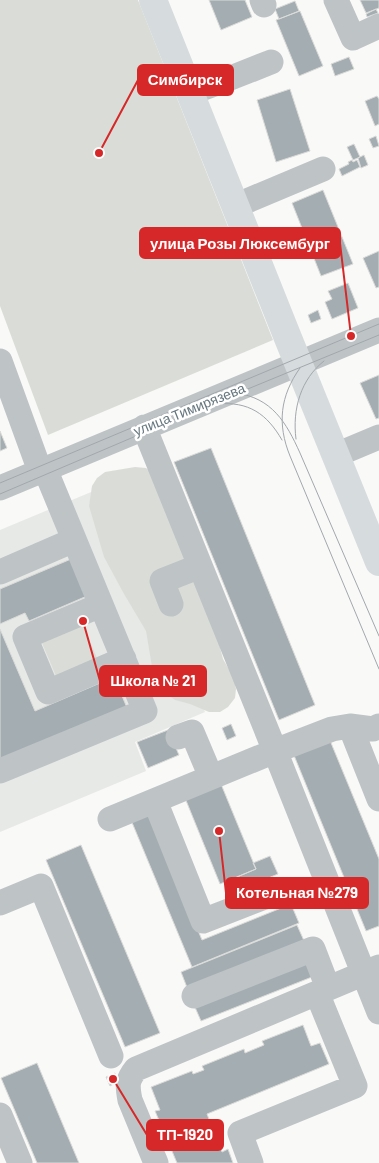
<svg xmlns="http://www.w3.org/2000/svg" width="379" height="1163" font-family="Barlow,sans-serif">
<rect width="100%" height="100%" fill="#f9f9f7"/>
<path fill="#e7e9e7" d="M108 485 205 712 135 742 146 771 0 832V530Z"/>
<path fill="#daddd7" d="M0 0H138L273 340 48 435 0 306Z
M135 467 146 468 154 474 203 582 223 659 234 678 236 689 235 698 228 707 220 712H209L190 704 175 700 165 693 154 679 146 631 124 594 104 557 89 506 92 486 97 478 105 472Z
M83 625 97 658 56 676 42 643Z"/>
<path fill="#a4aeb2" stroke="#dbdbd9" d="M209 0H245L252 17 221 30Z
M360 0H379V8L366 13Z
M295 1 299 11 279 19 275 9Z
M376 9 378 13 367 17 366 14Z
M300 11 323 66 299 76 276 20Z
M349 57 354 69 335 76 331 64Z
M290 89 310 151 276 162 257 100Z
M377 96 379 99V124L375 126 365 101Z
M376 136 379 146 373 148 369 139Z
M354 144 360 157 353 160 347 147Z
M364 155 368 165 361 168 358 158Z
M352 160 353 162 357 160 360 167 342 176 339 169 349 164 348 162Z
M323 190 353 264 321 276 292 203Z
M379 251V287L376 288 363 258Z
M348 283 358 308 332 319 325 302 332 299 328 291Z
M318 310 321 319 311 323 308 315Z
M379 375V418L376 419 360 383Z
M0 431 7 448 0 451Z
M211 448 315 705 279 720 174 462Z
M71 559 87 596 29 621 25 613 0 624V589Z
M0 629 35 711 114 677 128 710 0 764Z
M231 724 236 736 227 740 222 728Z
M168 730 179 755 148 768 137 742Z
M329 738 379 859V926L366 931 293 753Z
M221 784 256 869 220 884 185 798Z
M149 813 202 940 291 904 299 923 192 967 131 820Z
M81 845 160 1033 125 1047 46 860Z
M270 856 278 874 242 889 237 877 256 869 253 863Z
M297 925 305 943 188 990 181 972Z
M310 959 317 975 201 1021 194 1005Z
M303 1025 311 1046 320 1043 329 1064 207 1114 222 1152 228 1149 233 1163H177L155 1111 160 1110 151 1087 192 1071 193 1074 204 1070 202 1066 244 1049 245 1053 264 1045 262 1041Z
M37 1063 79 1163H37L1 1078Z
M115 1073 119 1081 110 1086 106 1077Z"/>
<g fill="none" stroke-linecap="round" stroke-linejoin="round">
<path stroke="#bec3c6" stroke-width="25" d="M262 0 264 5
M336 0 353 38 379 26
M190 93 228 79 271 62
M235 206 323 169
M0 361 40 471
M144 427 275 751 379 1012
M336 455 379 437
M0 488 379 330
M0 572 74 540
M171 604 162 581 200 566
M101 605 25 637 48 692 124 659
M350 726 379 799
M178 737 192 732 211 777
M0 771 145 711 45 469
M155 801 203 921 275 893
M110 819 275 751 332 729 350 726 373 729 379 726
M0 903 41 886 111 1056
M194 996 313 949 328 988
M0 1115 20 1163
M156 1163 130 1100C127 1085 127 1080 136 1069L379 967
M251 1163 240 1133 355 1086 317 993"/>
<path stroke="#d6dbdd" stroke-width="28" d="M153 0 288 338 379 562"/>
<path stroke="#a1a8ac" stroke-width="1" d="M300 368C280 396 277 424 290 456L379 669
M236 393C272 398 286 422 300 453L379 636
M217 404C249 401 267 414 282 440
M296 439C292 409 301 379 324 361
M0 483 379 324
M0 494 204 407 379 335"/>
</g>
<g text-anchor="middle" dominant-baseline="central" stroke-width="5" stroke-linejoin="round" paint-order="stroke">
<g font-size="14" fill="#66777f" stroke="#fff">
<text transform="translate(189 409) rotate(-22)">улица Тимирязева</text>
</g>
</g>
<path fill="none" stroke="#d62828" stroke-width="2" d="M99 153L138 80M351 336L340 243M83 621L100 681M219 831L226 893M113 1079L147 1135"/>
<g fill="#d62828" stroke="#fff" stroke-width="2">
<circle cx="99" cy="153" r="5"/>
<circle cx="351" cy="336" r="5"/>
<circle cx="83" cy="621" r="5"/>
<circle cx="219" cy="831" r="5"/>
<circle cx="113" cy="1079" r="5"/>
</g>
<g fill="#d62828" stroke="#d62828" stroke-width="2">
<rect x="138" y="65" width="95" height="30" rx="5"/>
<rect x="140" y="228" width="200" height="30" rx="5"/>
<rect x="100" y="666" width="106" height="30" rx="5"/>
<rect x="226" y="878" width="142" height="30" rx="5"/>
<rect x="147" y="1120" width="76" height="30" rx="5"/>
</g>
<g font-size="15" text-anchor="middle" font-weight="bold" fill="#fff">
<text x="185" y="85">Симбирск</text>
<text x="240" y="249">улица Розы Люксембург</text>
<text x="153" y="686">Школа № 21</text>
<text x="297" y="898">Котельная №279</text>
<text x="185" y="1140">ТП-1920</text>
</g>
</svg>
